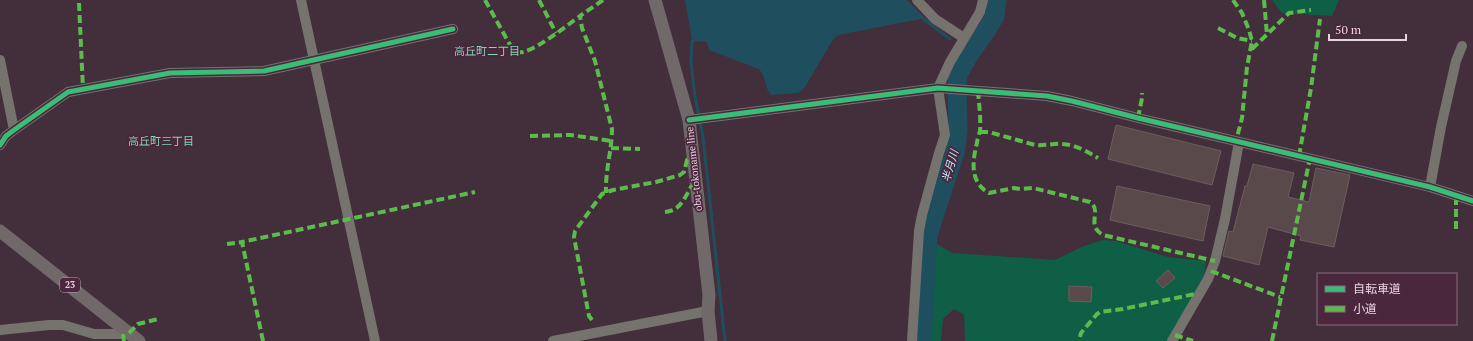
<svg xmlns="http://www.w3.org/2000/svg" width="1473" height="341" font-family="'PT Serif','Noto Sans JP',serif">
<rect width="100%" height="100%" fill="#422f3b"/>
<path fill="#0e5f45" d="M1272 0H1339L1332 16 1282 13Z
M930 240 952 253 1055 260 1084 246 1103 240 1116 241 1168 257 1206 261 1204 276 1168 341H965L964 314 954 309 943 319 941 341H926Z"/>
<path fill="#1f4e5f" d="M685 0H907L923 16 952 39 950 41 921 19 838 35 834 38 805 87 798 93 771 95C764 87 767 78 759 69L709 50 707 42 692 41Z"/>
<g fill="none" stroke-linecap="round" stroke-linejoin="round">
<path stroke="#1f4e5f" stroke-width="3" d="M696 39 692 41 691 63 695 96 703 137 725 341"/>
<path stroke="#1f4e5f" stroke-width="19" d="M922 341 928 235 956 149 958 129 957 85 958 75 969 55 986 31 995 16 997 0"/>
</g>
<path fill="#59494b" stroke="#6e5d5f" d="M1116 125 1221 151 1212 185 1108 159Z
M1253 164 1294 173 1288 197 1309 202 1316 168 1350 175 1334 247 1300 240 1301 236 1268 227 1259 265 1223 256 1229 231 1233 232 1245 186H1247Z
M1117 186 1210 206 1203 241 1110 220Z
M1168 270 1175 278 1163 288 1156 281Z
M1069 286 1092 287 1091 302 1069 301Z"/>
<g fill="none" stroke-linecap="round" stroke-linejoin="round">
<path stroke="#76726e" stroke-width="10" d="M301 0 375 341
M917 0 935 19 964 38
M0 60 14 130
M689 120 938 88 1047 96 1072 101 1138 118 1430 187 1473 201
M0 145 6 136 14 130 68 92 170 73 264 71 453 29
M1430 187 1441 127 1456 61 1462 46
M0 330 49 325H63L94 334H123L126 331
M553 341 708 311
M912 341 919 231 922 215 939 153 945 135 938 88 950 62 980 12 983 0
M1172 341 1208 279 1215 261 1225 219 1239 142"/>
<path stroke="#716869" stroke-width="13" d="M655 0 689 120 709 295 708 311 711 341
M0 231 139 341"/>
<path stroke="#5cbc4b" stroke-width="4" stroke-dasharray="8 4" stroke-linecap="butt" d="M485 0 509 43C511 47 514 51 518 52 529 56 569 24 580 16
M539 0 556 33
M603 0 580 16 582 28 595 61 612 129C612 150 605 171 606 193
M1233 0 1242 13 1249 30 1252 41 1247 67 1242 118 1236 141
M1264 0 1267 35
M79 3 83 89
M1218 28 1237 38 1252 41
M1252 49 1289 13 1311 10
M978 91C979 104 981 118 980 131 979 135 977 140 977 143 972 162 970 183 989 193L1014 188 1020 189 1033 188 1090 202C1103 211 1085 225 1103 235L1215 261
M1138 118 1142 98V93
M980 132H989L1035 145C1045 146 1054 143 1063 144 1076 145 1088 152 1098 158
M530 136 570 135 612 141
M611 148 640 149
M1299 156 1311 88 1320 19
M665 212C680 211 684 199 691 187L696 186
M1456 229V202L1458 196
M227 244 242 242
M1211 271 1280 297
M592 320 589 316 574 237 575 231 602 194 613 190 656 182 680 175 684 172 687 160 693 157
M129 333 138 324 158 319
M123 334 124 341
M1175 335 1193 341
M1080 337 1081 333 1097 314 1100 312 1123 309 1195 294 1198 295
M263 341 242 242 475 192
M1272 341 1310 158"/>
<g stroke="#4a273c" stroke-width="8">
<path id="cycleway" d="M689 120 938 88 1047 96 1072 101 1138 118 1430 187 1473 201
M0 145 6 136 14 130 68 92 170 73 264 71 453 29"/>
</g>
<use href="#cycleway" stroke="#3abd76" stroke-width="5"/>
</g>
<g text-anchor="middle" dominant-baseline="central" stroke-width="3.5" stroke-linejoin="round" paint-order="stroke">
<rect fill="#4a273c" stroke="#ba9faf" stroke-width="1" x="60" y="278" width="20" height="14" rx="3"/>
<g font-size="9" font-weight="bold" fill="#ead3e0">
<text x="70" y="285">23</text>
</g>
<g font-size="10" fill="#ead3e0" stroke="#4a273c">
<text transform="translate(694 169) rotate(-96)">obu-tokoname line</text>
</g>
<g font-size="11" fill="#82d7b0" stroke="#4a273c">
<text x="487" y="51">高丘町二丁目</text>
<text x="161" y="141">高丘町三丁目</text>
</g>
<g font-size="11" font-style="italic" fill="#beecfe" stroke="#4a273c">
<text transform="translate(950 166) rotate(-74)">半月川</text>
</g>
</g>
<rect x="1317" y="273" width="140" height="52" fill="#4a273c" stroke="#8a6c7e"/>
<rect x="1325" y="286" width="20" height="6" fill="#3abd76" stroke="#8a6c7e"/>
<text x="1353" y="293" font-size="12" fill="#ead3e0">自転車道</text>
<rect x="1325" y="306" width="20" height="6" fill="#5cbc4b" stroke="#8a6c7e"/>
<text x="1353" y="313" font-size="12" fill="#ead3e0">小道</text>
<path d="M1329 34v6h77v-6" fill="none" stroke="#ead3e0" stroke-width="2"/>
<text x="1335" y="34" font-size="12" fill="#ead3e0" stroke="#4a273c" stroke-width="3" paint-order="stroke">50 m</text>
</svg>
